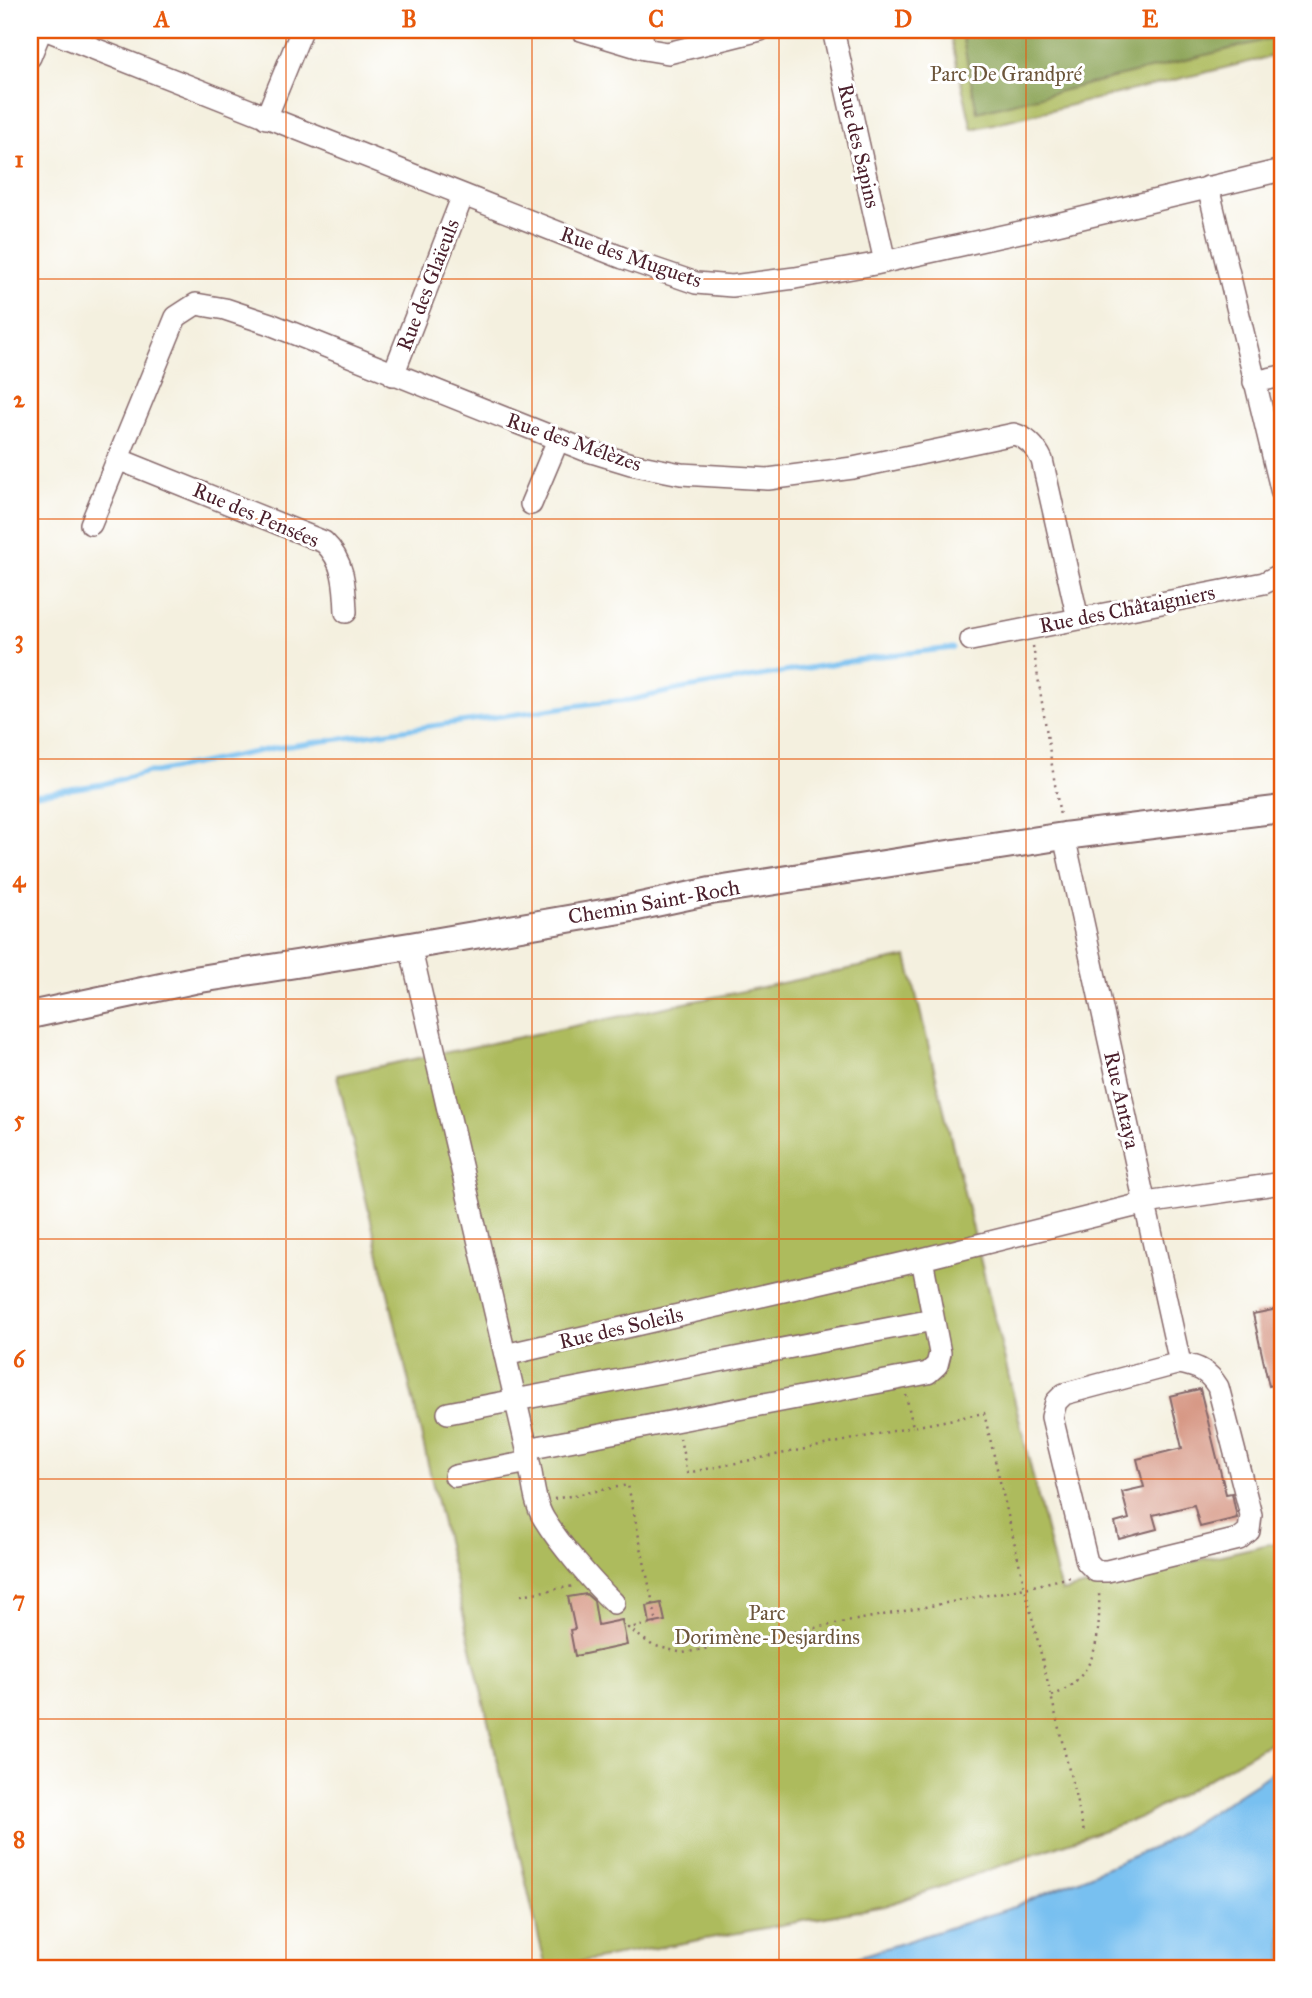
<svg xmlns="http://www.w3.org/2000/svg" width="1312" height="1998" font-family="'IM FELL Great Primer',serif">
<rect width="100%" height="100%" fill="#fff"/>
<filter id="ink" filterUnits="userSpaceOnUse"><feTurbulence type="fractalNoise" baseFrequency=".0143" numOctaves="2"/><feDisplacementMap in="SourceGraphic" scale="14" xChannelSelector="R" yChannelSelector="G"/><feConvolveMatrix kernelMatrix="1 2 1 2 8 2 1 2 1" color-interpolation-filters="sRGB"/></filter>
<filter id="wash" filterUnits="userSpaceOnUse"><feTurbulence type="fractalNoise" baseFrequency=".00686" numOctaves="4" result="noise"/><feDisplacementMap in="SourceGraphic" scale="28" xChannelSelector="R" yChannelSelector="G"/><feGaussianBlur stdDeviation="1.57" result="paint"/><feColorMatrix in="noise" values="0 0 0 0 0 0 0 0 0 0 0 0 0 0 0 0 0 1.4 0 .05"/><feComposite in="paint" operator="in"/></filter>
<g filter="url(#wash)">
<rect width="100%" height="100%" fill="#f4f0df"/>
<path fill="#adbb5d" stroke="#7c6d44" stroke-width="2" d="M949 30H1282V54L972 129Z
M907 957 1061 1592 1282 1541V1736L1144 1816 885 1906 546 1968 337 1075Z"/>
<path fill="#8aa354" stroke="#6a6140" stroke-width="2" d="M961 30H1282V36L977 112Z"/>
<path fill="#78c0f0" stroke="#61708e" stroke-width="2" d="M1282 1766V1968H823L1008 1909 1162 1844Z"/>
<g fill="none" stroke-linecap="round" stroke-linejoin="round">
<path stroke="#78c0f0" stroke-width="5" d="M30 795 103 784 148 772H156L275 748 595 703 630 700 681 689 881 656 953 648"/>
</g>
<g id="blocks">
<path fill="#d59481" d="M1282 1308V1383L1269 1386 1253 1314Z
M1200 1389 1226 1494 1232 1493 1237 1518 1200 1527 1194 1505 1153 1515 1157 1529 1119 1539 1115 1523 1129 1519 1122 1492 1144 1487 1137 1459 1182 1448 1170 1396Z
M586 1594 594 1601 598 1625 622 1620 627 1645 575 1656 570 1630 575 1629 568 1597Z
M661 1603 665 1621 650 1624 647 1606Z"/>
</g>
</g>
<g filter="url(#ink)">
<use href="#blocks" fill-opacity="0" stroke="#86686a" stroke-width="2"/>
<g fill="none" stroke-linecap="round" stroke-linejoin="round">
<g stroke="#86686a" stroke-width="24">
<path id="minor" d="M47 30 623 258 696 283 732 286 795 278 875 264 1057 224 1282 170
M581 30 644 49 641 30
M833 30 885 262
M644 49 668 53 760 30
M30 57 41 30
M266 118 302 30
M1208 187 1282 493
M393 375 463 195
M1254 382 1282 376
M118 459 324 542C344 561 345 585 346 612
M531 504 558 440
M91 524 176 317 196 304 225 309 270 324 585 450 631 464 681 474 768 479 853 468 1014 434C1028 438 1036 447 1042 460L1078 619
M971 640 1264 583 1282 574
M1064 836 1180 1363
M410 946 505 1355 922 1259 1146 1203 1282 1183
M505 1355 527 1449 928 1373 937 1365 940 1353 922 1259
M1180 1363C1199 1367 1208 1371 1218 1387L1251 1515 1249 1531 1239 1539 1107 1571H1096L1087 1562 1052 1417 1056 1402 1064 1394Z
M448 1413 933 1320
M529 1462C533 1480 534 1503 544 1519 560 1545 592 1582 614 1603
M455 1476 529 1462 527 1449"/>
</g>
<g stroke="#86686a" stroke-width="30">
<path id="major" d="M30 1015 194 980 410 946 632 908 711 891 1064 836 1282 809"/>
</g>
<path stroke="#86686a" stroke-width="2.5" stroke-dasharray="2 5" stroke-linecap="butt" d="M1033 646 1060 816
M906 1395 913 1427 984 1413 1025 1588 1074 1576
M680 1438 687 1473 913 1427
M554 1499 628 1485 657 1623 628 1628 652 1645 683 1653 1025 1588 1084 1832
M521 1595 574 1586
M1052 1696C1099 1676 1100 1635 1099 1590"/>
<use href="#minor" stroke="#fff" stroke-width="21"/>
<use href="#major" stroke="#fff" stroke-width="26"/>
</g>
</g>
<path fill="none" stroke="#e8590c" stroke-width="2" stroke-opacity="0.55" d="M286 30V1968M532 30V1968M779 30V1968M1026 30V1968M30 279H1282M30 519H1282M30 759H1282M30 999H1282M30 1239H1282M30 1479H1282M30 1719H1282"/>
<g text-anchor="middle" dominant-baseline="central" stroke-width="6" stroke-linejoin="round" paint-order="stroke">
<g font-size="21" fill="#6d563c" stroke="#fff">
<text x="1006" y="74">Parc De Grandpré</text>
<text x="767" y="1613">Parc<tspan x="767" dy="24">Dorimène-Desjardins</tspan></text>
</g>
<g font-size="21" fill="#4a1f2b" stroke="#fff">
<text transform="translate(859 146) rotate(77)">Rue des Sapins</text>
<text transform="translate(631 257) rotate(19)">Rue des Muguets</text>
<text transform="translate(428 285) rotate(-69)">Rue des Glaïeuls</text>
<text transform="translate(574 442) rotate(19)">Rue des Mélèzes</text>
<text transform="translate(256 515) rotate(23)">Rue des Pensées</text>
<text transform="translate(1127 609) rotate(-11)">Rue des Châtaigniers</text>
<text transform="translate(654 902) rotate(-10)">Chemin Saint-Roch</text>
<text transform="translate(1122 1100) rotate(77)">Rue Antaya</text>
<text transform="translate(621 1328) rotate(-13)">Rue des Soleils</text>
</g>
</g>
<rect width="1312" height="1998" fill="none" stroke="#fff" stroke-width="77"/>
<rect x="38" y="38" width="1236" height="1922" fill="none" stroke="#e8590c" stroke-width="2.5"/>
<g font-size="23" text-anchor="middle" font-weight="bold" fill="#e8590c">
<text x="162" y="27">A</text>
<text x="409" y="27">B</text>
<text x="656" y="27">C</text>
<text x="903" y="27">D</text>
<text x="1150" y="27">E</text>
<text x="19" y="167">1</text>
<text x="19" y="407">2</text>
<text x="19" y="647">3</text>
<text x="19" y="887">4</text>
<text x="19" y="1127">5</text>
<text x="19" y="1367">6</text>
<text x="19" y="1607">7</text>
<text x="19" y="1847">8</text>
</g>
</svg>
